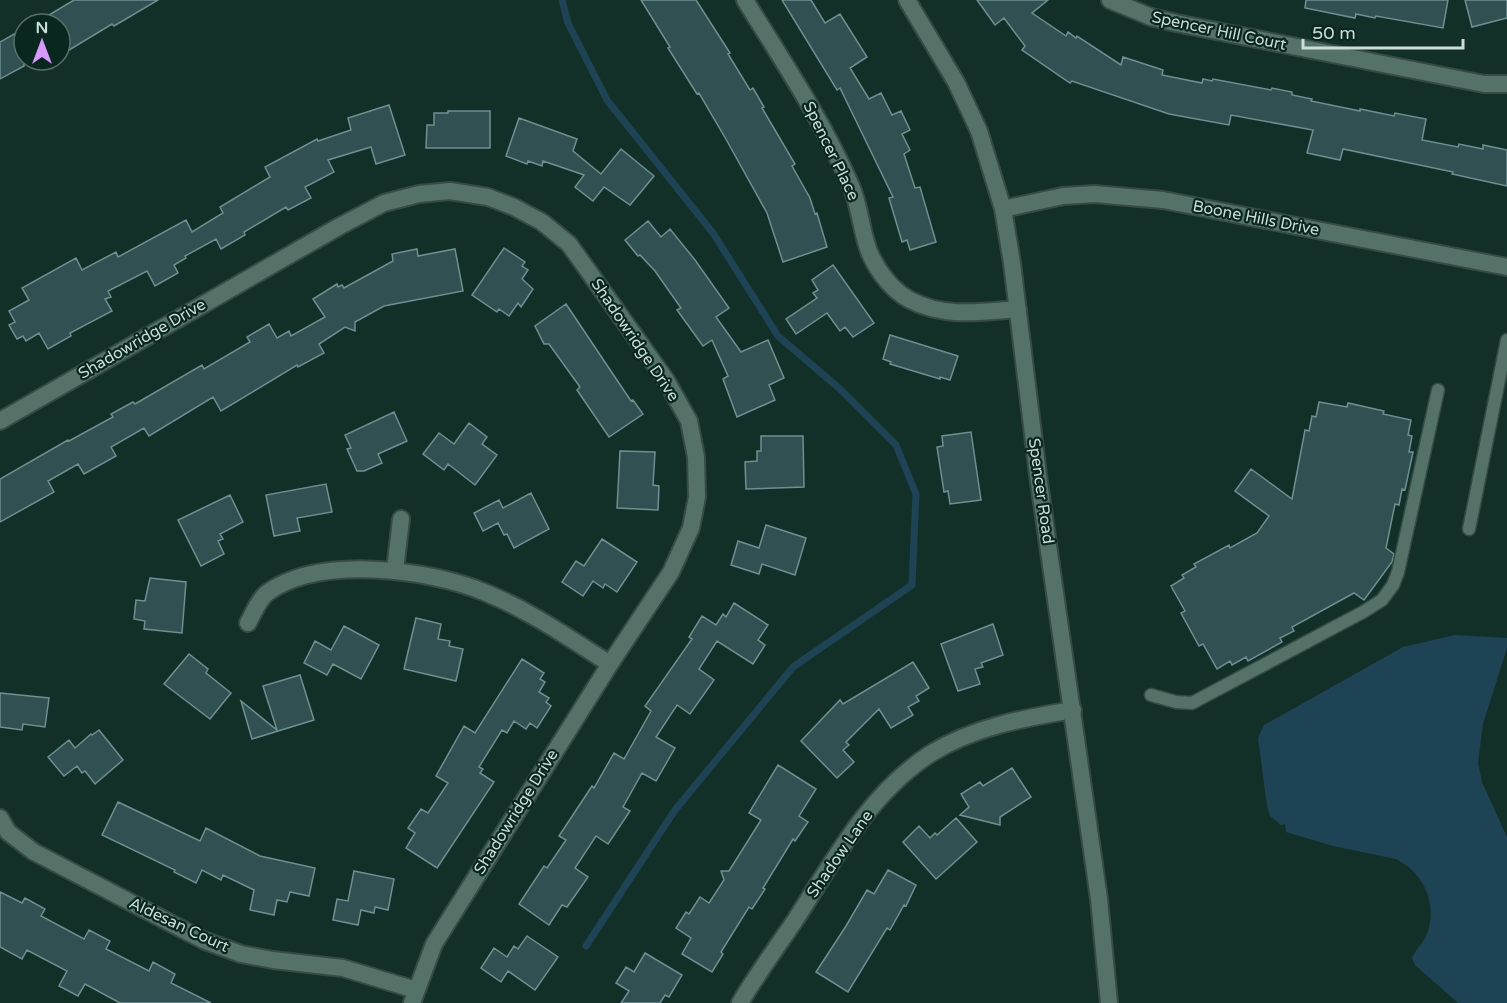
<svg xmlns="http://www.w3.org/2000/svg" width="1507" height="1003" font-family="'Varela Round',sans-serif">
<rect width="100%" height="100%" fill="#133028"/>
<path fill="#1e4354" d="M1455 635 1507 638V648L1483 724 1478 763 1482 782 1507 837V1003H1458L1415 965 1412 958C1416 949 1423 943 1427 934 1438 904 1424 873 1396 859L1333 846 1286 832 1285 824 1281 825 1270 816 1267 806 1258 738 1264 725 1403 647Z"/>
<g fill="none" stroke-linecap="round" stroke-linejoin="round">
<path stroke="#1e4354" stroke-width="7" d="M562 0 568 23 607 100 713 233 778 336 840 389 896 445 916 494 912 585 793 667 675 810 586 946"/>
</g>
<path fill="#305052" stroke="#6e9092" stroke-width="1.5" d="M74 0H158L114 26 112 24 66 52 60 40V24H34Z
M641 0H696L730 53 728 54 750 90 753 88 764 107 762 108 795 164 792 166 810 198 815 214 817 213 827 247 783 262 767 213 727 141 699 93 697 94 668 48 670 47Z
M782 0H811L825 23 840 14 867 57 850 68 869 99 881 93 892 115 901 111 910 130 902 134 910 150 904 154 915 188 920 187 936 242 910 250 907 240 902 242 889 198 893 197 840 88 837 90Z
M977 0H1048L1032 13 1066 36 1068 32 1076 38 1077 36 1121 65 1123 57 1163 70 1162 75 1202 83 1203 79 1212 81 1213 79 1271 90 1272 88 1292 92V95L1312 99 1311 101 1360 111V109L1394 116 1395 113 1426 119 1422 140 1458 147 1459 144 1483 149V145L1507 150V186L1452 174 1453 172 1343 149 1340 160 1307 153 1313 130 1231 115 1229 125 1169 114 1072 81 1070 83 1022 50 1025 46 1004 18 995 25Z
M1306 0H1448L1443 28 1376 16 1375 18 1356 14 1355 18 1305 8Z
M1465 0H1507V18L1472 27Z
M16 33 24 47V66L0 79V42Z
M389 105 405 155 376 164 371 147 328 160 334 172 305 187 311 198 288 210 286 207 244 232 245 235 221 249 216 239 185 256 186 258 174 265 178 273 155 286 147 271 108 291 111 297 105 299 112 311 70 333 71 336 48 349 39 333 26 341 23 336 17 339 9 325 15 322 9 311 29 300 22 288 76 258 82 270 116 252 118 257 186 220 192 232 223 213 220 207 270 177 265 167 317 139 318 141 351 130 348 118Z
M448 111H490V148H426L427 125H434V113H448Z
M519 118 577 139 573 151 601 174 621 149 654 176 630 205 604 187 593 201 575 187 584 175 543 161 542 166 528 161 527 164 506 156Z
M648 221 661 237 670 229 695 260 729 308 716 317 741 352 768 340 784 378 769 385 775 400 737 417 723 379 728 376 712 340 703 346 677 310 681 308 655 271 640 255 638 256 625 240Z
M504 248 525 262 522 266 528 270 522 279 533 289 521 307 518 303 509 316 499 309 497 312 472 295Z
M417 249 418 256 455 249 463 291 384 306 355 322V331L345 327 319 344 324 353 298 367 297 365 221 411 213 397 149 436 144 428 111 447 116 456 84 474 78 464 48 481 54 492 0 522V479L68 440 69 441 113 417 111 414 133 402 135 404 202 365 204 369 250 342 247 337 269 324 277 338 289 331 291 336 325 317 313 299 337 284 338 287 342 285 344 288 393 261 392 254Z
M833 265 874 323 853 337 845 327 840 331 827 313 796 334 786 319 817 298 813 293 818 290 812 280Z
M566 304 631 401 633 400 643 414 609 437 577 390 580 387 549 344H544L535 326Z
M890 335 958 356 950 380 940 377V379L890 364 891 362 883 359Z
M1319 402 1347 407 1348 403 1384 411 1383 414 1411 420 1408 435 1412 436 1409 452H1413L1405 490 1402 489 1399 505 1395 504 1386 548 1394 554 1392 562 1364 600 1354 593 1292 627 1294 631 1280 638 1282 642 1248 661 1246 657 1232 665 1230 661 1217 669 1203 644 1199 646 1181 613 1185 611 1171 586 1184 578 1182 575 1196 567 1194 564 1229 545 1230 548 1257 533 1269 516 1235 491 1251 469 1292 499 1305 430 1309 431 1312 416 1316 417Z
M394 412 407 441 378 454 382 463 364 471H357L347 449 351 448 345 435Z
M469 423 487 437 482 444 497 455 475 485 448 464 444 470 423 454 439 433 454 444Z
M971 432 981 500 950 504 948 491 944 492 937 447 943 446 942 436Z
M761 436H803L804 487 746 489 745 462 757 461V451H761Z
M620 451 655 452 653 485 659 486 658 510 617 508Z
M326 484 332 512 297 518 300 531 274 536 266 495Z
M531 493 549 529 514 548 507 534 504 535 498 523 483 531 474 513 499 500 503 508Z
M230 495 243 522 220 534 223 539 218 541 224 554 201 566 178 520Z
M766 525 806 538 795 575 762 564 759 574 731 565 738 541 759 548Z
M602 539 637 562 617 592 605 584 603 588 593 581 583 596 562 582 576 561 584 566Z
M150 578 186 582 182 633 144 629 145 621 134 619 136 600 145 601Z
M734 603 768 625 758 640 765 645 753 664 717 641 699 669 714 680 690 714 677 705 656 737 675 748 656 781 642 773 623 807 630 811 608 844 596 836 575 868 588 877 567 907 562 905 549 925 519 904 544 866 547 868 566 840 559 836 592 786 594 788 614 753 624 759 651 711 645 706 692 639 689 637 702 616 716 625 723 614 726 617Z
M416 618 441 624 438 639 450 641 449 646 463 649 456 681 404 669Z
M993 624 1003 655 981 663 983 667 975 669 980 684 958 691 941 644Z
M344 626 379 645 361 679 333 664 327 675 304 663 315 641 331 650Z
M189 654 208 669 206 673 231 693 210 719 164 684Z
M522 659 544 673 540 679 545 682 539 692 549 698 546 702 551 706 537 728 530 723 526 729 514 721 507 733 502 730 479 767 483 769 480 773 494 782 437 868 406 848 415 833 408 828 421 809 428 813 448 783 436 776 464 726 475 733Z
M913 662 929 688 916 696 919 701 908 707 913 715 891 728 879 709 846 742 849 745 843 750 854 762 837 778 801 741 840 700 843 704Z
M300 675 314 720 252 739 241 701 277 730 263 686Z
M0 693 49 698 45 727 23 724 22 730 0 727Z
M99 730 123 760 95 784 85 771 82 773 77 766 64 776 48 757 69 740 75 748 91 734 92 735Z
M778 765 816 789 799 816 808 822 795 841 793 839 763 888 765 889 752 909 749 907 721 952 723 954 712 972 682 954 691 938 676 928 686 912 689 914 700 897 709 903 724 880 721 871H729L761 820 749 813Z
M1012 768 1031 797 1000 817V825L960 815 969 807 961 794 980 782 983 786Z
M118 802 200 841 206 828 260 856 315 868 309 896 290 892 287 902 277 900 274 915 250 910 254 890 223 875 221 880 202 870 196 883 174 872 175 870 102 835Z
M956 818 977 842 936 879 903 842 919 826 930 838 935 833 937 835Z
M888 870 916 885 906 906 904 905 890 930 887 928 848 992 816 972 846 926 867 890 874 894Z
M354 871 394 879 388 910 375 907 374 913 361 910 358 925 333 920 337 899 348 901Z
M0 892 22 903 25 898 45 909 41 916 84 939 89 930 110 941 106 949 149 971 153 962 175 974 171 983 211 1003H120L85 984 78 996 59 986 67 971 27 950 22 959 0 947Z
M527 936 558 957 535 990 508 971 501 982 481 968 494 948 507 957 514 946 518 949Z
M645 953 682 975 669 997 665 995 660 1003H621L629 991 616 983 626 967 634 972Z"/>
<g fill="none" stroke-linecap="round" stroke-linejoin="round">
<g stroke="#354b44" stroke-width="15">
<path id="service" d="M1469 529 1507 340
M1151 695 1176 702 1192 703 1363 612 1382 600 1393 585 1398 572 1438 390"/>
</g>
<g stroke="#354b44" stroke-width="20">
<path id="minor" d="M745 0C782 60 823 121 851 186 861 208 861 235 871 256 879 273 893 291 910 300 944 318 982 312 1018 309
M1110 0 1151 17 1176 23 1484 84H1507
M0 421 340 226 384 203 419 194 450 191 488 197 514 207 542 222 569 244 666 380 689 421 696 457 697 497 691 528 671 572 610 664 434 944 412 1003
M395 570 401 519
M248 623C253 614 259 599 267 593 319 555 428 569 484 592 529 610 569 638 610 664
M0 818 8 832 34 852 203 940 241 954 273 960 343 968 416 990
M740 1003C757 974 777 947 796 919 834 860 869 794 930 754 973 727 1024 718 1073 710"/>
</g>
<g stroke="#354b44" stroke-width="20">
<path id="tertiary" d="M1003 209 1063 196 1094 194 1163 200 1507 267"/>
</g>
<g stroke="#354b44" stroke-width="20">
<path id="secondary" d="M907 0 956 82 979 131 1003 209 1012 263 1038 475 1099 899 1109 1003"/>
</g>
<use href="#service" stroke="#547268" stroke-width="12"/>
<use href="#minor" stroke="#547268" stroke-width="16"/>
<use href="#tertiary" stroke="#547268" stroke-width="16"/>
<use href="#secondary" stroke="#547268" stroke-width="16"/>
</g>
<g text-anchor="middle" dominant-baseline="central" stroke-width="4.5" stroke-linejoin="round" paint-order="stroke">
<g font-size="16" fill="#ccdcd7" stroke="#09261f">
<text transform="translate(1219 31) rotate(12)">Spencer Hill Court</text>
<text transform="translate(831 151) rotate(64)">Spencer Place</text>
<text transform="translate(1256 218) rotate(11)">Boone Hills Drive</text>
<text transform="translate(142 339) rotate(-30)">Shadowridge Drive</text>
<text transform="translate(635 340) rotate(56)">Shadowridge Drive</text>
<text transform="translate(1041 491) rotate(82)">Spencer Road</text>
<text transform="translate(516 812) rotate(-58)">Shadowridge Drive</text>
<text transform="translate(840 854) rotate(-55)">Shadow Lane</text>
<text transform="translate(179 925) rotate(25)">Aldesan Court</text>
</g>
</g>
<g transform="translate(42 42)"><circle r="28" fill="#09261f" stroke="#576f69" stroke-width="1.5"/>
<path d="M0-4.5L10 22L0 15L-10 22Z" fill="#d69bfa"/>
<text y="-9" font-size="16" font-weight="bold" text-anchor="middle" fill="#ccdcd7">N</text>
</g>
<path d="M1303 39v9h160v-9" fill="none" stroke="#ccdcd7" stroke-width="3"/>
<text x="1312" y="39" font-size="18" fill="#ccdcd7" stroke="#09261f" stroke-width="4.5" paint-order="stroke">50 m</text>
</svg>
